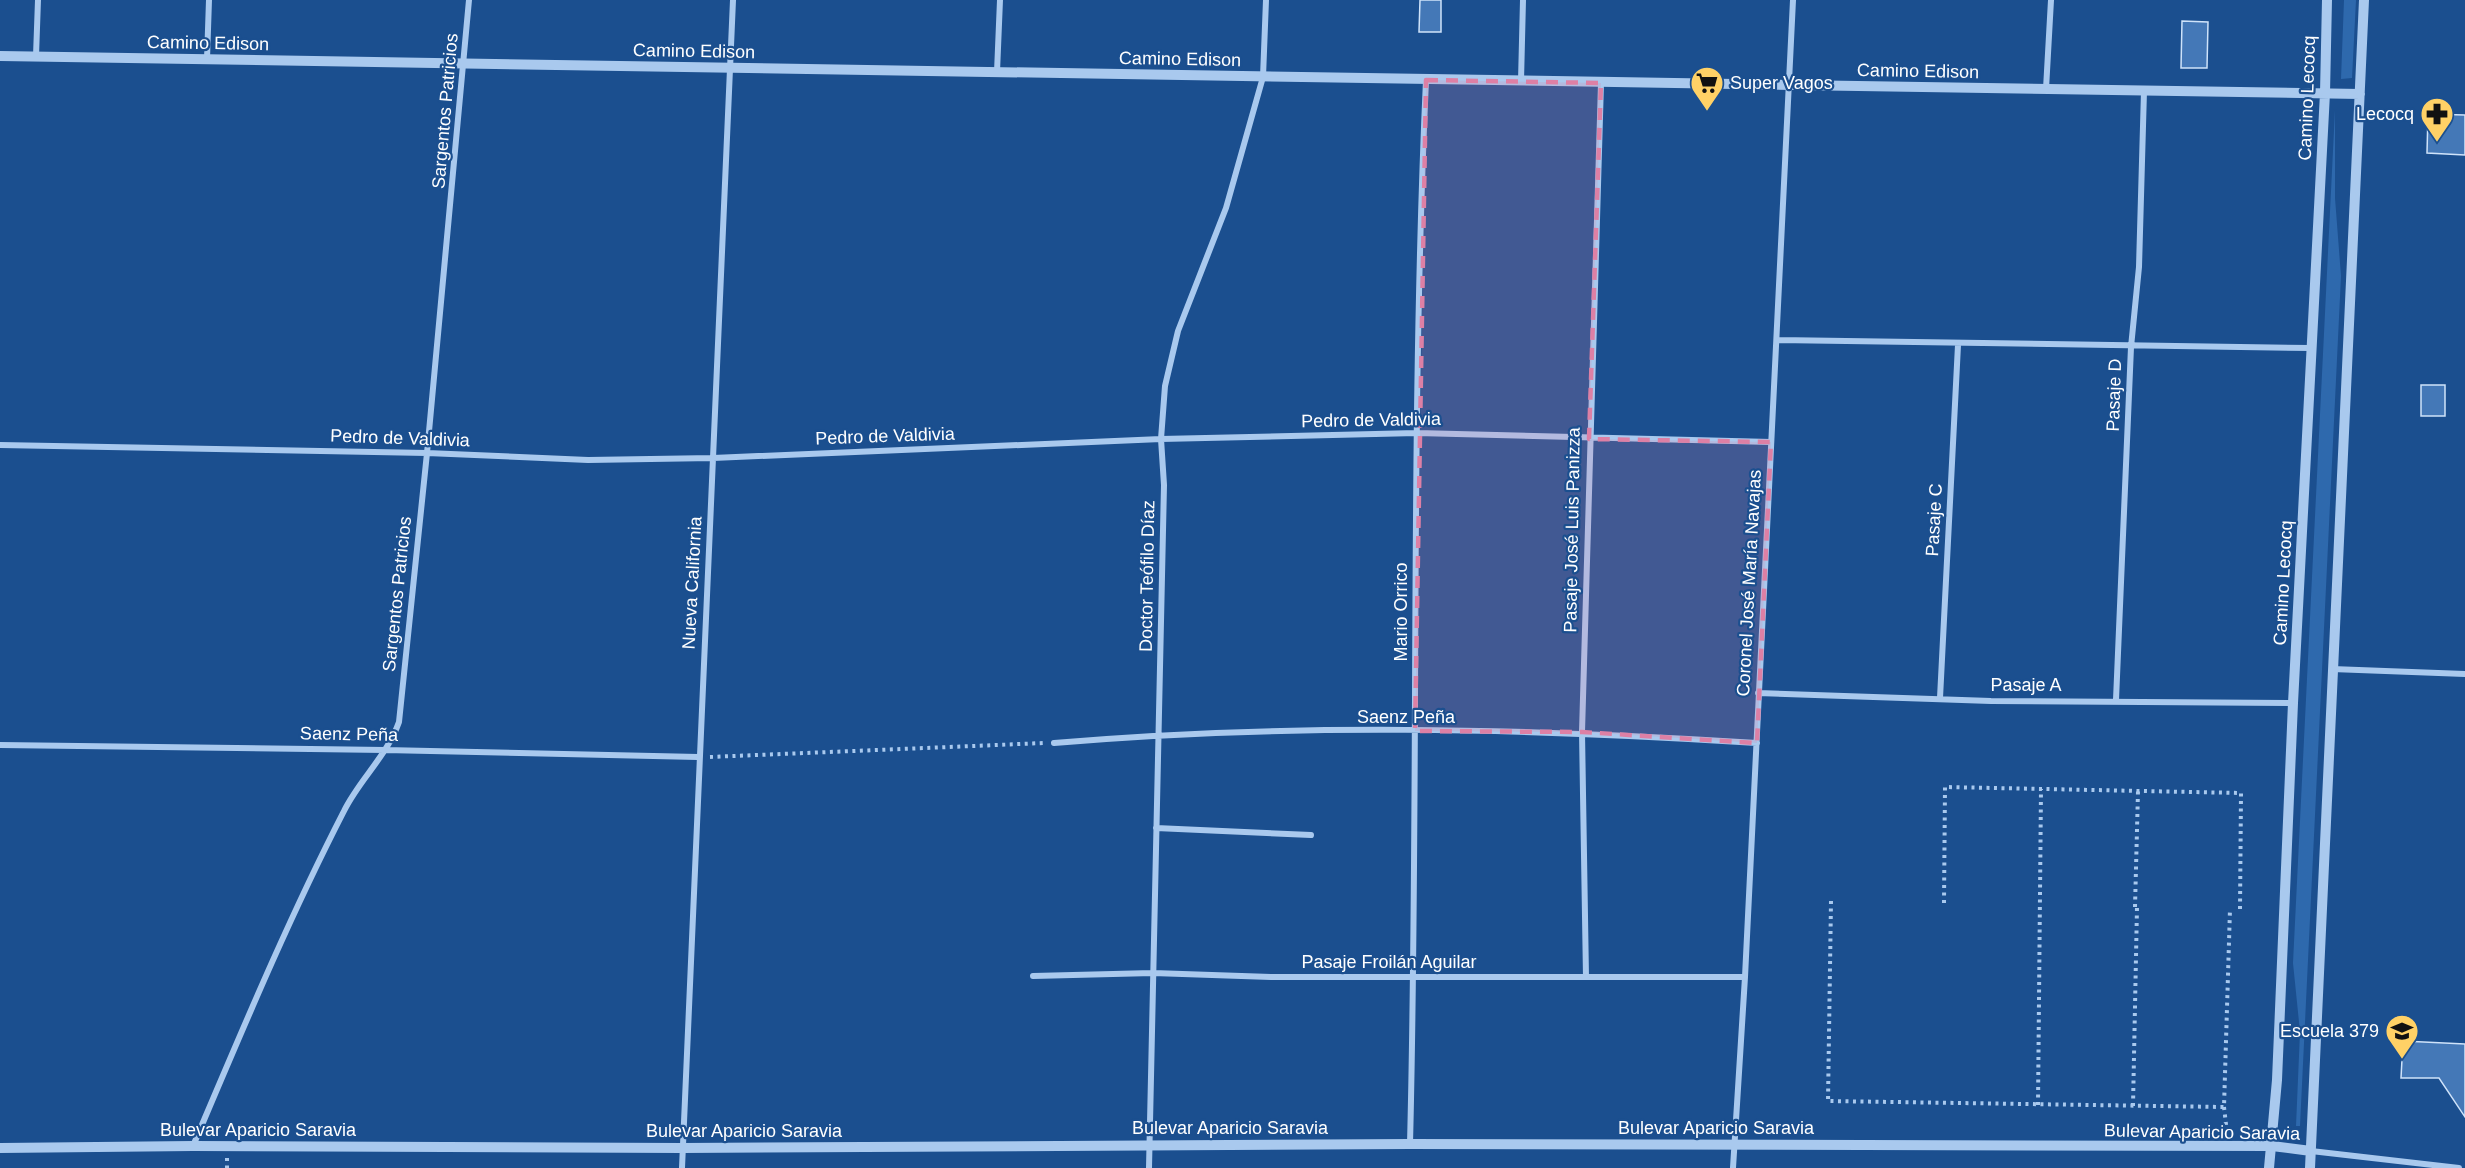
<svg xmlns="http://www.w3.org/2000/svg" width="2465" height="1168" font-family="Arial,sans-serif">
<rect width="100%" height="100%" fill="#1b4f8f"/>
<path fill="#2e69ad" d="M2344 0H2356L2352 78 2341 79Z
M2335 110V198L2341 276 2300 1126H2296L2300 1032 2293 963Z"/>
<path fill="#4478b7" stroke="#cfe3fa" stroke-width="1.5" d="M1420 0H1441V32H1419Z
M2182 21 2208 22 2207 68H2181Z
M2428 114 2465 115V155L2427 153Z
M2421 385H2445V416H2421Z
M2403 1041 2465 1044V1117L2439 1078H2401Z"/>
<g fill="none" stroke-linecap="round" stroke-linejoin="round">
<path stroke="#a9c9ee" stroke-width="4" stroke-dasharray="3 4.5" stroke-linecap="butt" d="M710 757 1044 743
M1831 901 1828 1101 2224 1107 2230 909
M1944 903 1945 787 2241 793 2240 910
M2135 907 2138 791
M2038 1105 2041 789
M2133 1106 2137 907
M2224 1107 2227 1133
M227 1158V1168"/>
<path stroke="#a9c9ee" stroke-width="6" d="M36 56 38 0
M207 59 209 0
M997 72 1000 0
M1521 81 1523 0
M2046 89 2051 0
M1777 340 2311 348
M0 445 427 453 588 460 713 458 1161 439 1417 433 1771 442
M2332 669 2465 674
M1758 693 1991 701 2293 703
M1940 698 1958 345
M2116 700 2131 347 2139 267 2144 91
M1054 743C1287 723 1524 728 1757 743
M0 745 385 750 698 757
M1156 828 1311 835
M1033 976 1153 973 1271 977H1745
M1586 977 1582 732 1601 83
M1410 1144C1419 789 1410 434 1426 80
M193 1146C241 1033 288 920 344 811 359 780 387 756 399 722L427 453 469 0
M2311 1151 2459 1168
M682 1168 733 0
M1149 1168 1164 485 1161 439 1165 386 1178 331 1226 208 1263 77 1266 0
M1733 1168 1745 977 1793 0"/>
<path stroke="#a9c9ee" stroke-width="10" d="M0 56 2360 94
M0 1148 193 1146 682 1148 1410 1144 2272 1146 2311 1151
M2269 1168 2277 1080 2293 703 2325 93 2327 0
M2310 1168 2364 0"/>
</g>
<path fill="#dd80a5" fill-opacity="0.2" stroke="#dd80a5" stroke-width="4.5" stroke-dasharray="12 8" stroke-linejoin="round" d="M1426 80 1601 83 1589 439 1771 442 1757 743 1582 732 1415 731Z"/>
<defs>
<g id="supermarket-pin" transform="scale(1.725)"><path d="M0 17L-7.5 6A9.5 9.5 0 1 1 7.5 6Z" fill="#ffd166" stroke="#1b4f8f"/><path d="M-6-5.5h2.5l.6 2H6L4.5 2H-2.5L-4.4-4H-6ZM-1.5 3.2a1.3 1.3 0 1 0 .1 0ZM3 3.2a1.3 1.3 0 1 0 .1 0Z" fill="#111"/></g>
<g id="pharmacy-pin" transform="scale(1.725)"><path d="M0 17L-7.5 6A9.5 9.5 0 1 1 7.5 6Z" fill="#ffd166" stroke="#1b4f8f"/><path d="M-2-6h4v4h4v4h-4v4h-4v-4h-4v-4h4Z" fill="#111"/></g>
<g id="school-pin" transform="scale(1.725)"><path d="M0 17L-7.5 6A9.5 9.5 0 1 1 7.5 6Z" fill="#ffd166" stroke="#1b4f8f"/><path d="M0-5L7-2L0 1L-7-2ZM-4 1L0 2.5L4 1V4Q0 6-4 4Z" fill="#111"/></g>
</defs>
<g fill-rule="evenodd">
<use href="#supermarket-pin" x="1707" y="83"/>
<use href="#pharmacy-pin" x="2437" y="114"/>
<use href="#school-pin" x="2402" y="1031"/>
</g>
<g text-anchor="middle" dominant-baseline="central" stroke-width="4.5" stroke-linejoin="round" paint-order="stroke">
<g font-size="18" fill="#fff" stroke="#1b4f8f">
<text transform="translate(208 43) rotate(1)">Camino Edison</text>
<text transform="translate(694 51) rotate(1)">Camino Edison</text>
<text transform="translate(1180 59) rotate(1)">Camino Edison</text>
<text transform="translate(1918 71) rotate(1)">Camino Edison</text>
<text transform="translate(2307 98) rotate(-88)">Camino Lecocq</text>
<text transform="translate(445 111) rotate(-85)">Sargentos Patricios</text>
<text transform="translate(2114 395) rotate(-88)">Pasaje D</text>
<text transform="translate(1371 420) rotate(-1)">Pedro de Valdivia</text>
<text transform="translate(885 436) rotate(-2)">Pedro de Valdivia</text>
<text transform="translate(400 438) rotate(2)">Pedro de Valdivia</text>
<text transform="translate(1934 520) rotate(-87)">Pasaje C</text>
<text transform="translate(1572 530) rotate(-89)">Pasaje José Luis Panizza</text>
<text transform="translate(1147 576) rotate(-89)">Doctor Teófilo Díaz</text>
<text transform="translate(692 583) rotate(-87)">Nueva California</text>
<text transform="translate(1749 583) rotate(-87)">Coronel José María Navajas</text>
<text transform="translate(2283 583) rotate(-87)">Camino Lecocq</text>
<text transform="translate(397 594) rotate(-84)">Sargentos Patricios</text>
<text transform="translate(1401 612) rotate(-90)">Mario Orrico</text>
<text x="2026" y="685">Pasaje A</text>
<text x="1406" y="717">Saenz Peña</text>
<text transform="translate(349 734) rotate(1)">Saenz Peña</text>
<text x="1389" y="962">Pasaje Froilán Aguilar</text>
<text x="1230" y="1128">Bulevar Aparicio Saravia</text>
<text x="1716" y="1128">Bulevar Aparicio Saravia</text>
<text x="258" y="1130">Bulevar Aparicio Saravia</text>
<text x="744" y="1131">Bulevar Aparicio Saravia</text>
<text transform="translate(2202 1132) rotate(1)">Bulevar Aparicio Saravia</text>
</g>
<g font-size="18" fill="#fff" stroke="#1b4f8f" text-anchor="end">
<text x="1730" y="83" text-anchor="start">Super Vagos</text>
<text x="2414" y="114">Lecocq</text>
<text x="2379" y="1031">Escuela 379</text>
</g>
</g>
</svg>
